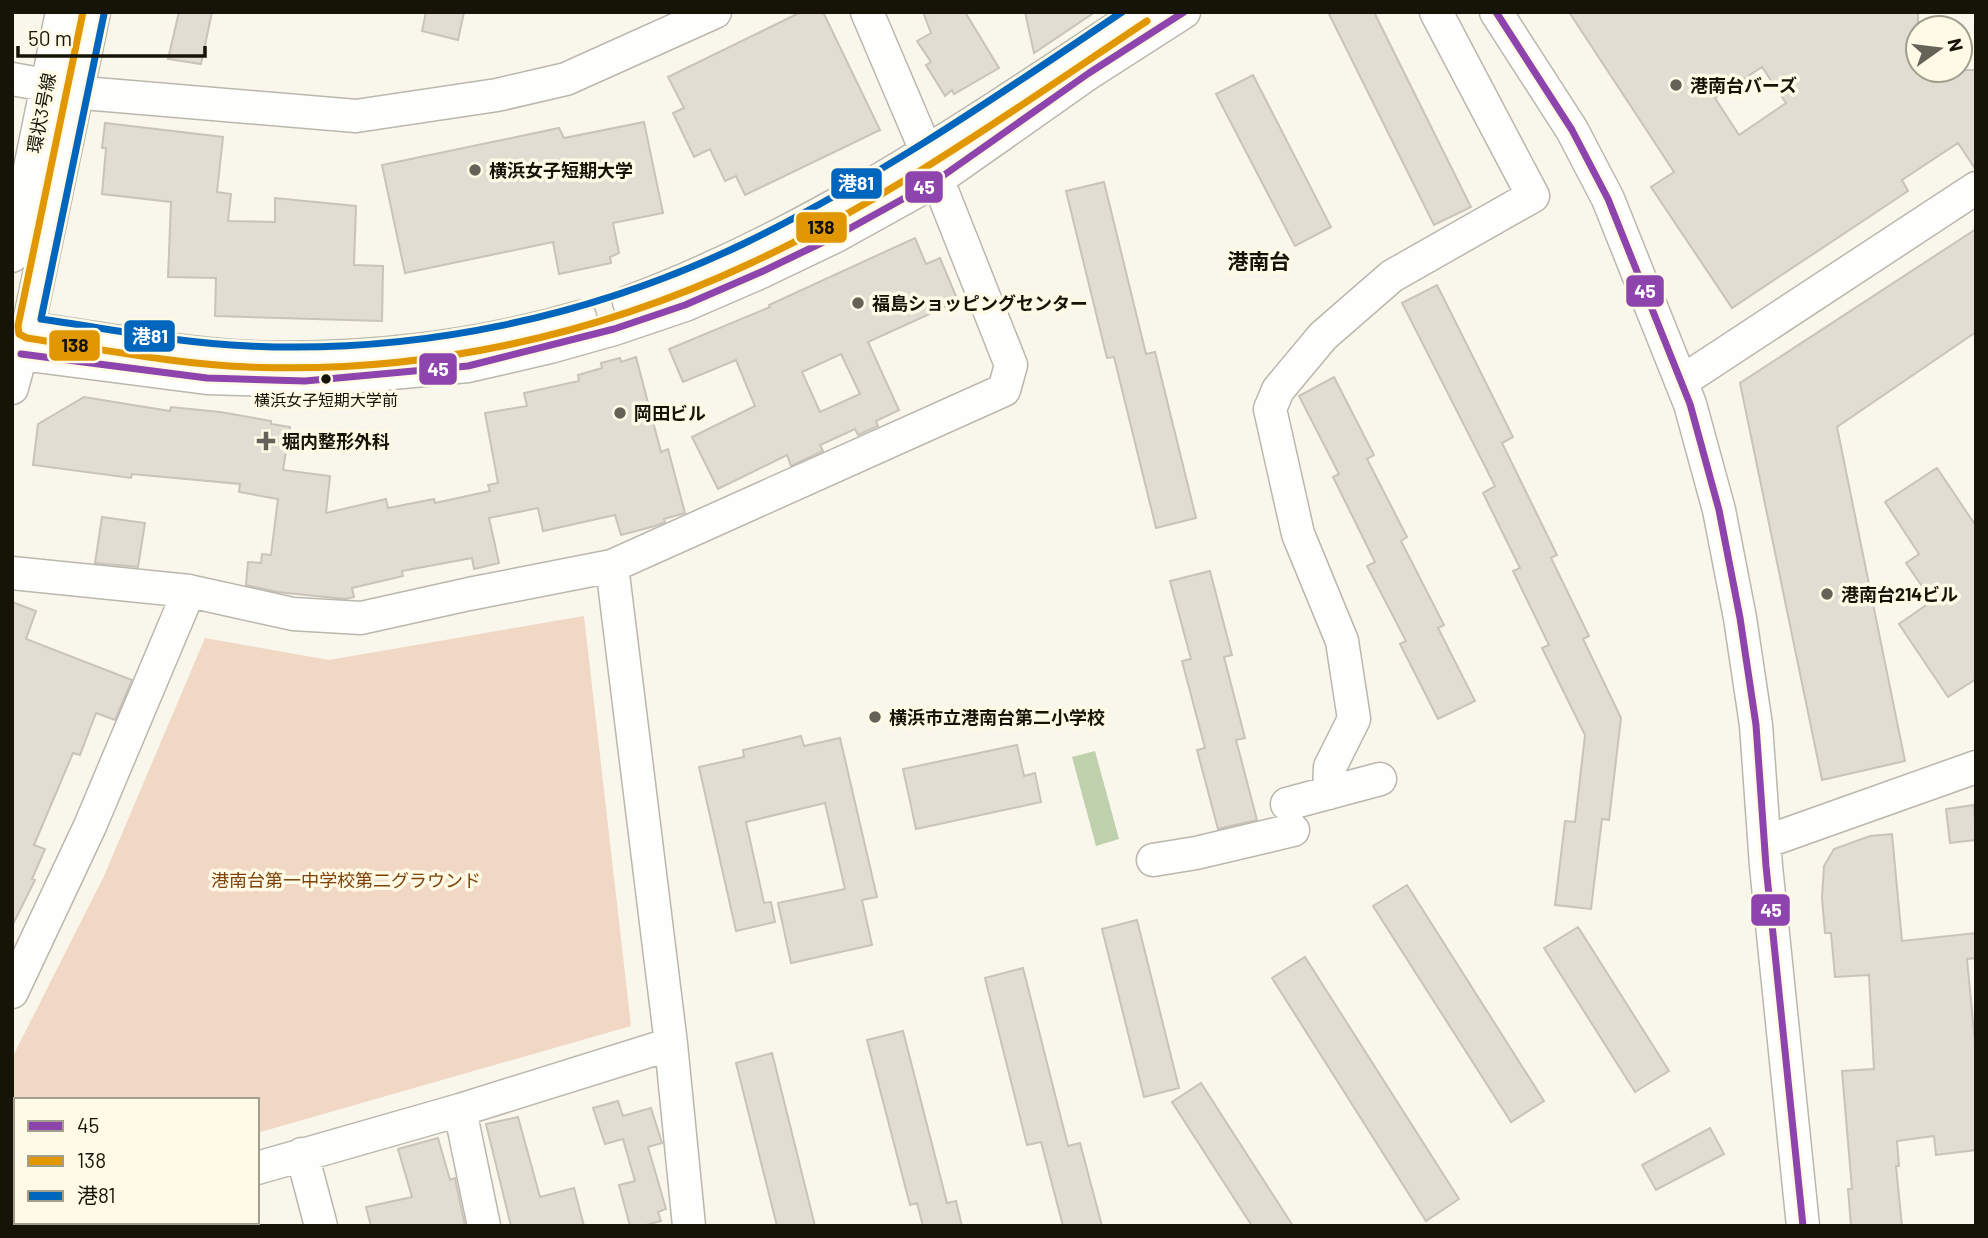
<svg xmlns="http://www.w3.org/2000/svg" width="1988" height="1238" font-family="Barlow,'Noto Sans JP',sans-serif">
<rect width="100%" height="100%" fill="#f9f6ec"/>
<path fill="#f1d8c4" d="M584 616 631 1026 257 1133V1100H16V1115L12 1113V1058L104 876 205 638 329 660Z"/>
<path fill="#bed1ac" d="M1095 751 1119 839 1096 846 1072 757Z"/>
<path fill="#e2ddd3" stroke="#c9c3ba" stroke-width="2" fill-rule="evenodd" d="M179 12H212L201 64 168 59Z
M426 12H464L458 40 422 31Z
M801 12H823L880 130 745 195 736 176 725 181 710 149 694 157 673 113 684 108 668 77Z
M923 12H965L999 68 954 94 952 90 945 96 926 65 931 62 917 41 931 33Z
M1025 12H1095L1034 53Z
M1328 12H1374L1471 207 1434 225Z
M1569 12H1918V70H1976V170L1958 143 1902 180 1908 191 1732 308 1651 187 1674 172ZM1762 67 1786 103 1739 135 1715 98Z
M1253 75 1331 227 1295 246 1216 94Z
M644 122 663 213 613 223 619 253 610 257 611 263 559 274 553 242 405 273 382 165 559 128 564 138Z
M105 123 223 137 217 192 231 194 228 221 275 222V198L356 206 354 265 383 266 382 321 215 316 216 278 168 277 171 202 102 194 106 148H102Z
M1104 182 1146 354 1155 352 1196 518 1156 528 1114 357 1107 358 1066 191Z
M1976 229V332L1837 427 1905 761 1822 780 1740 383Z
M915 238 926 264 940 258 958 301 868 342 899 410 876 421 878 426 858 435 855 429 820 445 823 451 791 466 787 455 718 489 692 437 755 406 736 360 683 382 669 349 770 307 769 305ZM841 354 860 394 820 412 802 372Z
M1437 285 1513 437 1502 443 1557 555 1551 558 1589 636 1583 639 1621 718 1609 820 1602 819 1591 909 1555 905 1565 821 1575 822 1585 735 1542 648 1549 645 1513 571 1520 568 1483 493 1495 486 1402 303Z
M636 357 661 452 668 449 685 513 664 519 665 522 655 526 621 535 615 515 543 531 538 508 489 518 499 563 474 569 472 558 402 571 403 576 352 588 354 597 345 599 277 592 246 585 248 562 261 563 262 554 271 555 278 499 239 492 240 484 132 474 131 478 33 465 38 424 84 397 170 411 171 407 220 412 271 421V424L290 427 283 470 330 476 326 513 386 499 388 508 434 499 435 503 490 491 488 485 498 483 485 413 527 406 524 393 579 381 578 375 602 368 601 363 620 358 621 362Z
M1334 377 1374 455 1367 459 1407 537 1401 541 1444 625 1438 628 1475 701 1438 719 1400 644 1406 641 1367 566 1375 562 1333 477 1339 474 1299 396Z
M1937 468 1976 526V679L1948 697 1899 624 1932 601 1906 563 1919 554 1885 502Z
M102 517 145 523 138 567 95 563Z
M1210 571 1232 655 1224 657 1245 738 1236 740 1257 820 1218 829 1197 750 1205 748 1182 661 1191 659 1170 581Z
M12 602 36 611 26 639 132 680 115 720 96 713 80 755 73 753 34 845 45 849 32 879 35 880 12 926Z
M801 736 804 746 840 738 877 897 862 900 872 945 791 963 778 903 845 889 825 803 746 822 764 903 771 902 775 922 736 931 699 767 744 757 743 750Z
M1017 745 1024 776 1035 773 1041 802 916 829 903 769Z
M1974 805 1976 840 1950 843 1946 809Z
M1892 834 1902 941 1976 933V958L1967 959 1976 1053V1150L1936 1155 1934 1136 1897 1141 1899 1166H1896L1902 1226H1851L1848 1189H1852L1842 1071 1874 1069 1869 975 1835 977 1831 933H1825L1822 898 1824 866 1834 849 1870 836Z
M1407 885 1544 1101 1511 1122 1373 906Z
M1137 920 1179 1088 1144 1097 1102 929Z
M1578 927 1669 1071 1635 1092 1544 948Z
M1305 957 1459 1199 1426 1221 1272 978Z
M1023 968 1068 1146 1080 1143 1102 1226H1063L1041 1142 1027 1145 985 978Z
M903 1031 947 1203 956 1201 962 1226H923L917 1203 910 1205 867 1040Z
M772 1053 815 1226H777L736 1063Z
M1201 1083 1293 1226H1252L1172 1102Z
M618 1101 623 1116 651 1108 662 1143 648 1147 666 1209 658 1212 661 1221 642 1226H630L619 1185 635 1181 623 1139 605 1144 593 1108Z
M518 1117 540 1197 574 1188 584 1226H511L486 1124Z
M1710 1128 1724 1154 1656 1190 1642 1165Z
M438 1138 450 1180 455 1178 465 1226H371L366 1207 412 1197 398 1149Z"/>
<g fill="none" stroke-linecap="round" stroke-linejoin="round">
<g stroke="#bab7ad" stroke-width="35">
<path id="minor" d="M1496 12 1572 130 1608 199 1690 404 1719 510 1740 618 1756 725 1766 866 1803 1226
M12 79 95 94 356 116 497 95 566 79 715 12
M12 256 62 12
M629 302C818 231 974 122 1141 12
M12 333 28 328C101 338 175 353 249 357 359 361 474 348 580 317
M12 349 21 354 207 378 305 381 468 366 550 347 614 329 685 305 761 272 836 236 937 180 1089 73 1184 12
M1681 382 1976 188
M12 388 28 328 94 12
M612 566 1004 390 1011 365 927 153 867 12
M12 573 189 591 293 614 361 618 469 594 612 566 671 1044 689 1226
M1329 793 1330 767 1354 719 1342 641 1298 534 1270 409 1278 390 1323 336 1392 276 1533 196 1436 12
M1287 804 1380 779
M1765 842 1976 767
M1153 860 1196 853 1293 830
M12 992 90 826 189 591
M460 1110 484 1226
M12 1152 16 1154
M302 1154 321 1226
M257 1168 460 1110 671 1044
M132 1222 135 1226"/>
</g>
<use href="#minor" stroke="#fefefc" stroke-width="32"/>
<g stroke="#fffae6" stroke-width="12">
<path id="bus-1" d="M1496 12 1572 130 1608 199 1690 404 1719 510 1740 618 1756 725 1766 866 1803 1226
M21 354 207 378 305 381 468 366 614 329 685 305 761 272 836 236 937 180 1089 73 1184 12"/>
</g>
<g stroke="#fffae6" stroke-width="12">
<path id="bus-2" d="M83 12 18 326 19 334 27 338C100 349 174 364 249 367 421 374 593 337 749 264 890 199 1018 107 1147 21"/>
</g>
<g stroke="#fffae6" stroke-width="12">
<path id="bus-3" d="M104 14 41 319C110 329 179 343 249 346 418 354 591 317 743 244 877 179 999 95 1122 12"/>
</g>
<use href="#bus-1" stroke="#8e44ad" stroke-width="7"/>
<use href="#bus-2" stroke="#e09701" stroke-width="7"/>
<use href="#bus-3" stroke="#0065bd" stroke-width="7"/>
</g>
<g fill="#656257" stroke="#fffae6" stroke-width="2.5">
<circle cx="1676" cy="85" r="7"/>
<circle cx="475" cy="170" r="7"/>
<circle cx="858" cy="303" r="7"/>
<circle cx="620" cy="413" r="7"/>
<path d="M262.5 430.5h7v7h7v7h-7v7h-7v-7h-7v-7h7z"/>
<circle cx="1827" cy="594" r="7"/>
<circle cx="875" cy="717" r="7"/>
</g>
<circle fill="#161307" stroke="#fffae6" stroke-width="2.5" cx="326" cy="379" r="6"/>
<g text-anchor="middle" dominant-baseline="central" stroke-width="7" stroke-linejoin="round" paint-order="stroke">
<g font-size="16" fill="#161307" stroke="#fffae6">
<text x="326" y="399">横浜女子短期大学前</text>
</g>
<g font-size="18" font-weight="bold" fill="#161307" stroke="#fffae6" text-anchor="start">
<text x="1690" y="85">港南台バーズ</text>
<text x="489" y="170">横浜女子短期大学</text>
<text x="872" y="303">福島ショッピングセンター</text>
<text x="634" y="413">岡田ビル</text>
<text x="282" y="441">堀内整形外科</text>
<text x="1841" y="594">港南台214ビル</text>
<text x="889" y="717">横浜市立港南台第二小学校</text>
</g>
<g font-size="18" fill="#161307" stroke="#fffae6">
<text transform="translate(41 113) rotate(-79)">環状3号線</text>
</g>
<g font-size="18" fill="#7d4207" stroke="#fffae6">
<text x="346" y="880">港南台第一中学校第二グラウンド</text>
</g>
<g font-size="21" font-weight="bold" fill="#161307" stroke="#fffae6">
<text x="1259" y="260">港南台</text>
</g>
</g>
<g stroke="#fffae6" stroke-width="2.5">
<rect x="830" y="167" width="53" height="33" rx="7" fill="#0065bd"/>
<rect x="904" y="170" width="40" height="34" rx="7" fill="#8e44ad"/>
<rect x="795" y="211" width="53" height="33" rx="7" fill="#e09701"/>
<rect x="1625" y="274" width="40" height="34" rx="7" fill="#8e44ad"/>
<rect x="123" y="319" width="53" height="34" rx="7" fill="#0065bd"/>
<rect x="48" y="329" width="53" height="33" rx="7" fill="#e09701"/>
<rect x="418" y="352" width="40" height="34" rx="7" fill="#8e44ad"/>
<rect x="1750" y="893" width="41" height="34" rx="7" fill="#8e44ad"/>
</g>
<g font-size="19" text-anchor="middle" font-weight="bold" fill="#fff">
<text x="856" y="190">港81</text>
<text x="924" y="194">45</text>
<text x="1645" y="298">45</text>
<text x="150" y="343">港81</text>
<text x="438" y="376">45</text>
<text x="1771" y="917">45</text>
</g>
<g font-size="19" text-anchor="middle" font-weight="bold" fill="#111">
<text x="821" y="234">138</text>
<text x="75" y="352">138</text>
</g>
<rect width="1988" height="1238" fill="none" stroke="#161307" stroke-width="28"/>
<rect x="14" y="1098" width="245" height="126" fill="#fffae6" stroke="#a29e8d" stroke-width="2"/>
<rect x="28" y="1121" width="35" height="10" fill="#8e44ad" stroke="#a29e8d" stroke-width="2"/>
<text x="77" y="1133" font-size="21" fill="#161307">45</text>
<rect x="28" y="1156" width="35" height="10" fill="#e09701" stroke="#a29e8d" stroke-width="2"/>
<text x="77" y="1168" font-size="21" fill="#161307">138</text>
<rect x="28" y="1191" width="35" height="10" fill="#0065bd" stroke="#a29e8d" stroke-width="2"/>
<text x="77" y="1203" font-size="21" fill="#161307">港81</text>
<g transform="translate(1939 49) rotate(76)"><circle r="33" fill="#fffae6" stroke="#a29e8d" stroke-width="2"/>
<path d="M0-5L12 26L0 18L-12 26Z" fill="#656257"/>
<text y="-10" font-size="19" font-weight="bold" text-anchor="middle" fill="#161307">N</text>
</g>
<path d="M18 46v10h187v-10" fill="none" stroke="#161307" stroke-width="3.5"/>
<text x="28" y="46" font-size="21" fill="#161307" stroke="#fffae6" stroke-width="5" paint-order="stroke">50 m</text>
</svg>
